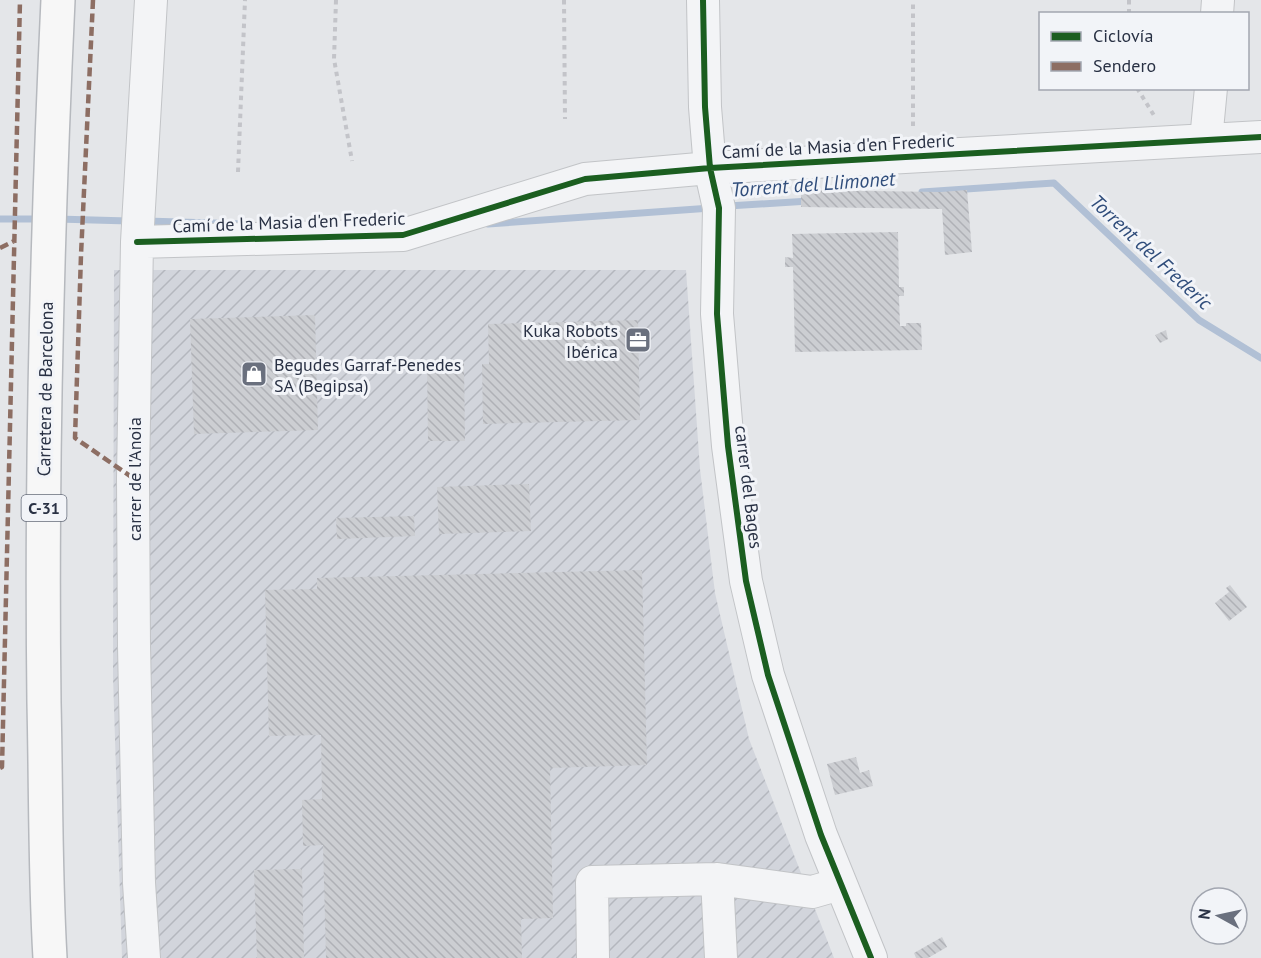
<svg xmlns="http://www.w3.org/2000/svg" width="1261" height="958" font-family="'PT Sans',sans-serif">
<defs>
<pattern id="industrial-furrows" width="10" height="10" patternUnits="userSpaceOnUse" patternTransform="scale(1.5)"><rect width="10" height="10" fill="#d2d5dc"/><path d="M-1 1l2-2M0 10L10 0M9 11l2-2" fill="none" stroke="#b4b7be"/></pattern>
<pattern id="building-back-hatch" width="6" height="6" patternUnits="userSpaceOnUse" patternTransform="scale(1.5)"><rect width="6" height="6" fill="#ccced2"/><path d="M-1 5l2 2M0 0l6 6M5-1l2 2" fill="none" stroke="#afb1b6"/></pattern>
</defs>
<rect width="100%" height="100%" fill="#e4e6e9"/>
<path fill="url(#industrial-furrows)" d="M114 270H686L700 469 715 593 749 739 834 958H122L113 676Z"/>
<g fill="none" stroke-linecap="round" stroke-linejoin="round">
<path stroke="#b1c0d5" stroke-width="7" d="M922 192 1054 183 1199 320 1261 358
M728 206 809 201
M0 219H39
M57 219 129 221
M146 221 246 224
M488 224 711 208"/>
</g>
<path fill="url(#building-back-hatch)" d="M801 190 941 192 967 190 972 252 945 255 942 209 801 207Z
M898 232 899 287H904V296H899L900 326H906V323H921L922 350 795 352 793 267H785V257L793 258 792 234Z
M315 315 318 430 194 434 190 319Z
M638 320 640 420 483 424 482 364H489L488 324Z
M1166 330 1168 339 1160 343 1155 335Z
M464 363 465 441H428L427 364Z
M529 484 531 531 439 534 437 487Z
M414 516 415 536 337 539 336 518Z
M642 570 647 765 550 768 553 918 521 919 522 958H326L323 845 303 846 302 800 322 799 321 735 269 736 265 590 317 589V578Z
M1230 585 1247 607 1229 621 1215 603 1229 592 1226 588Z
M856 757 860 773 869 770 873 786 835 795 827 764Z
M302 869 304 958H257L254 870Z
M942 937 947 947 928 958H916L914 953Z"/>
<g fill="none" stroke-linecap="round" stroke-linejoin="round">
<g stroke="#c2c4c7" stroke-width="34">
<path id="minor" d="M703 0 705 107 710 168 719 208 717 314 728 446 746 581 768 675 821 835 871 958
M1217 14 1218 0
M1206 140 1211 88
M137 242 403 235 585 179 710 168 1261 137
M717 879 721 958
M144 958 139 883 134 646 133 478 137 242 151 0
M593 958 592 882 717 879 812 892 840 884"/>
</g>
<g stroke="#b6b9be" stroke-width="36">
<path id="highway" d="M50 958C45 873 46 788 44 703 41 468 47 234 58 0"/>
</g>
<path stroke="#c3c4c9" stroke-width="4" stroke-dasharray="4.5 4.5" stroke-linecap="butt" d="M336 0 334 59 352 161
M564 0 565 119
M1129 0V14
M1137 88 1155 117
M913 126V0
M238 172 245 0"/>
<use href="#minor" stroke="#f3f4f6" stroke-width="32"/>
<use href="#highway" stroke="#f7f7f7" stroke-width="33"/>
<path stroke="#8d6e63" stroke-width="4.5" stroke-dasharray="9 4.5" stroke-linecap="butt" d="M93 0 81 255 75 438 133 478
M0 248 14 241
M0 768 2 767 20 0"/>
<g stroke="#f2f4f8" stroke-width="10">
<path id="cycleway" d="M703 0 705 107 710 168 719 208 717 314 728 446 746 581 768 675 821 835 871 958
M137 242 403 235 585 179 710 168 1261 137"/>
</g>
<use href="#cycleway" stroke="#1b5e20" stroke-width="6"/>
</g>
<defs>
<g id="office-square" transform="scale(1.35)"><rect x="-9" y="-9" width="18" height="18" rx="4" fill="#6a707e" stroke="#f2f4f8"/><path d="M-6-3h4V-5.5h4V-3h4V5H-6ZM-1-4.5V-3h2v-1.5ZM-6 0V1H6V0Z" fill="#fff"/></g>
<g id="shop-square" transform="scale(1.35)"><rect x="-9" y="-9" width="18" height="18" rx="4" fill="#6a707e" stroke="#f2f4f8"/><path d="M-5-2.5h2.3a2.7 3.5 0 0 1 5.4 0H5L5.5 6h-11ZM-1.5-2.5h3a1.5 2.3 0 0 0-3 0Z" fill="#fff"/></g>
</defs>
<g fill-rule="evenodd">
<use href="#office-square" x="638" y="340"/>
<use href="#shop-square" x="254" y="374"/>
</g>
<g text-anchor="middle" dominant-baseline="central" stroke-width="6" stroke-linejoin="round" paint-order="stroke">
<rect fill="#f2f4f8" stroke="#656c7a" stroke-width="1.5" x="21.5" y="495" width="45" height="26" rx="4.5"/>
<g font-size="16" font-weight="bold" fill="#293144">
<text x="44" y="508">C-31</text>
</g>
<g font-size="18" fill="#293144" stroke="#f2f4f8">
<text transform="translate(838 146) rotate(-3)">Camí de la Masia d'en Frederic</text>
<text transform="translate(289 222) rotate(-2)">Camí de la Masia d'en Frederic</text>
<text transform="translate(45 389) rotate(-89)">Carretera de Barcelona</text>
<text transform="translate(134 479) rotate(-90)">carrer de l'Anoia</text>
<text transform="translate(749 487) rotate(83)">carrer del Bages</text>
</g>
<g font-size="18" fill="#293144" stroke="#f2f4f8" text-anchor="end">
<text x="618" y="330">Kuka Robots<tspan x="618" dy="21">Ibérica</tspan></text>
<text x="274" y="364" text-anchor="start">Begudes Garraf-Penedes<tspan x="274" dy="21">SA (Begipsa)</tspan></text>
</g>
<g font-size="20" font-style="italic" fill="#304d7b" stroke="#f2f4f8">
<text transform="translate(813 184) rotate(-4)">Torrent del Llimonet</text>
<text transform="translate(1151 252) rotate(43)">Torrent del Frederic</text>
</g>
</g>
<rect x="1039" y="12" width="210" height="78" fill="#f2f4f8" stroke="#a2a6b0" stroke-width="1.5"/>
<rect x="1051" y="32" width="30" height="9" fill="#1b5e20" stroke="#a2a6b0" stroke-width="1.5"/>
<text x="1093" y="42" font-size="18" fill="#293144">Ciclovía</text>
<rect x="1051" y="62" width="30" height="9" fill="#8d6e63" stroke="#a2a6b0" stroke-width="1.5"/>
<text x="1093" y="72" font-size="18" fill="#293144">Sendero</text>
<g transform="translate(1219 916) rotate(278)"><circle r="28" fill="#f2f4f8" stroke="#a2a6b0" stroke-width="1.5"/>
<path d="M0-4.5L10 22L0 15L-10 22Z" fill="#6a707e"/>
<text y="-9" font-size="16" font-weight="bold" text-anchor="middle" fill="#293144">N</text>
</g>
</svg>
